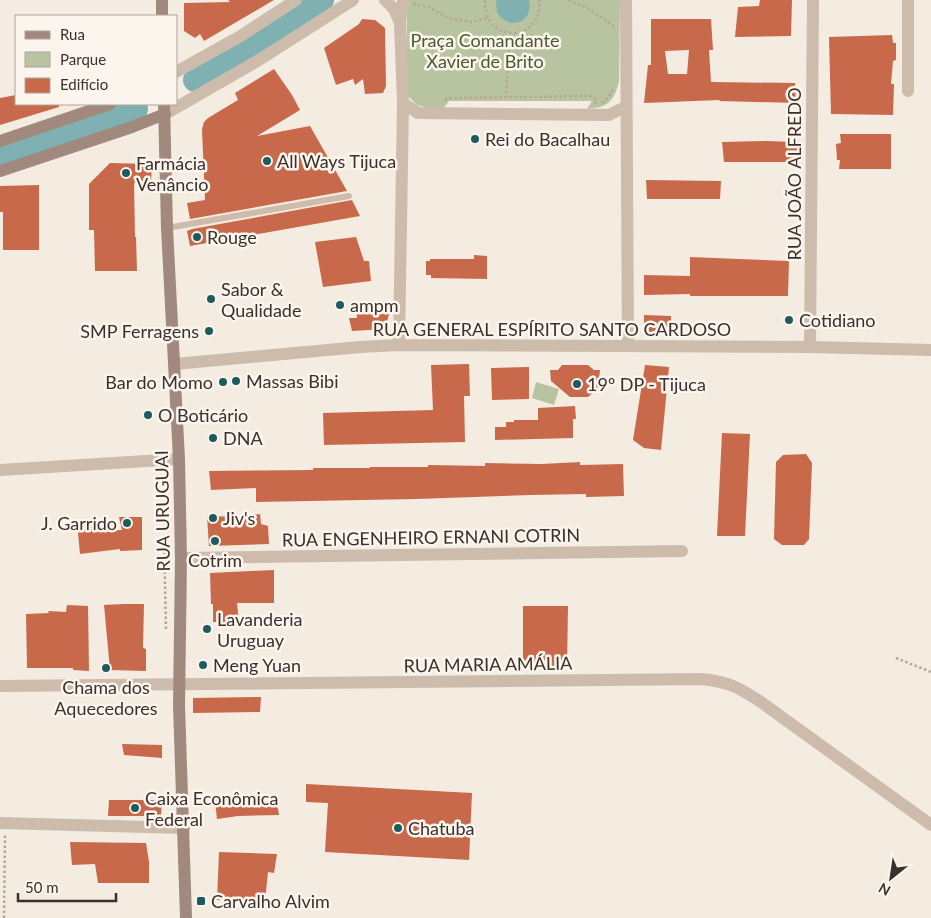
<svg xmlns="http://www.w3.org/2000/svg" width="931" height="918" font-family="Lato,sans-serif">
<rect width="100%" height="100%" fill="#f4ebe1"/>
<path fill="#b8c4a0" d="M409 0H620L619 82C613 103 608 107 587 109L592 101H449L443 109 428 108 417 105 408 96 406 79 407 11Z
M536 382 559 389 554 405 532 398Z"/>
<path fill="#7fb0b2" d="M496 0H529C534 23 509 31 497 13Z"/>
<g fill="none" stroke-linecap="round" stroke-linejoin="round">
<path stroke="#7fb0b2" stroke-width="24" d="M195 80 229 62 322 0
M0 156 89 127 136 109"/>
</g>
<path fill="#c8694b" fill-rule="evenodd" d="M228 0H274L204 41 200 34 195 38 184 31V3L230 2Z
M760 0H792L791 36 735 37 738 7 759 6Z
M362 19 375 20 385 28 386 86 383 93 365 94 363 79 355 85 353 79 336 85 324 48 359 24Z
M651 19H711L713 50H709L711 82 795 83 796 103 719 101 720 100 644 103 648 65H651ZM689 50 687 74H668L665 51Z
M892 35 893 43H896V60L893 61 891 84H894L893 115 831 114 829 37Z
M274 69 292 95 300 110 257 136 310 126 347 191 190 219 187 203 205 200 202 129 204 122 208 118 238 100 235 93Z
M16 95V104H59V107L0 125V98Z
M840 134H891V169H839L840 160H837L836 144 841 143Z
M766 141 794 142V145H797V158L793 159 794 162H724L722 142Z
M110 163 152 164 151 183H134L135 237H136L137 271H95L94 230H89V184Z
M646 180 721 181 720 199H647Z
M39 185V250H3V212H0V186Z
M352 200 360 216 190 246 187 231 192 229Z
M356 237 364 261H369L371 281 323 287 315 242Z
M474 255 487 256V279L431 278V275H426V261H430V259H474Z
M690 257 789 261 788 296H690V294L644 295V275L690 276Z
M356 310H379L389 314 385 329 352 331 349 318H357Z
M644 315 671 316V333H644Z
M469 364 470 396H464L465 442 324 445 323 413 433 410 431 365Z
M562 365H588L594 370H600L598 388 588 397H570L551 381 550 370H558Z
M645 365 669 367 661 450 644 448 633 440Z
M529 367V399L492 400 491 368Z
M575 406 576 419H573V438L495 440V427H506V422H514V420H538V408Z
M722 433 750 434 745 536H717Z
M806 454 812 463 809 539 804 545H782L774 539 776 462 783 455Z
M580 462V465L623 464 624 496 586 497V494L530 495 416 499 256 502V488L211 490 209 471 313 470V468H370V467H428V465L485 466V463L542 464Z
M260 514 261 524 268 526 269 544 209 546 207 516 242 517V516Z
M119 517H142V550L120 551V549L80 554 77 522 100 523V531L122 530Z
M274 570V603H237L239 622H213V604H211L210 573Z
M124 604H144L143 648 146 649V671L110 670 104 605Z
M67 605 88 606 89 671 73 670V668H27L26 614 49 613 48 611 66 612Z
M523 606H568L567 668 523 667Z
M261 697 260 712 193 713V698Z
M122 744 162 745V758L124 755Z
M306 784 472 793 469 860 325 852 328 803 306 802Z
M109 800H162L161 816H108Z
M215 800 277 803 279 815 238 816 217 819Z
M70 842 146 843 149 862V883H98L95 864 72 865Z
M219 852 277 854 274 873 268 872 265 901 217 900Z"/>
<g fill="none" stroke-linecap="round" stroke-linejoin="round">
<path stroke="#b9a596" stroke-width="2.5" stroke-dasharray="2.5 2.5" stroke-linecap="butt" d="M485 0C483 45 544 43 539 0
M569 0 589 9 614 26
M413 4 429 7 448 18 471 22 488 18
M506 98 510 33
M445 100 448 98 592 96 596 99V104
M602 103 608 98 614 88
M166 629 164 540 167 535
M896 658 931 672
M4 918 5 835"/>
<path stroke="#cdbbac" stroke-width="6" d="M167 228 349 196"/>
<path stroke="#cdbbac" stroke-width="12" d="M626 0 628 346
M908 91V0
M403 103 418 113 609 115 625 107
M399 345 403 103 400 23
M810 347 813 0
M175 364 360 347 399 345 810 347 931 350
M0 470 179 459
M181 558 682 551
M0 686 702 679C729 682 738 687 761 702L931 825
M0 823 184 828"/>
<path stroke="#cdbbac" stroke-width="12" d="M385 0 394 9 400 23
M400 22 403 0
M176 72 239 37 296 0
M165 114 259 60 353 0"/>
<path stroke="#a18a7d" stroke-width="12" d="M162 0V16
M164 104 167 228 179 459 181 558 179 705 186 918
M0 141 110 104
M0 171 132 127 165 114"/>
</g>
<g fill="#1f5a5e" stroke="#fbf5ee" stroke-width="2">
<circle cx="475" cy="139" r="5"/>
<circle cx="267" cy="161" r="5"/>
<circle cx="126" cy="173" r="5"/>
<circle cx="197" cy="237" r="5"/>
<circle cx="211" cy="299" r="5"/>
<circle cx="340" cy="305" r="5"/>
<circle cx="789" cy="320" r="5"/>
<circle cx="209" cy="331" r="5"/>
<circle cx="236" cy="381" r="5"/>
<circle cx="223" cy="382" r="5"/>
<circle cx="577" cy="384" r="5"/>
<circle cx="148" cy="415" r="5"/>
<circle cx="213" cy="438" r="5"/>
<circle cx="213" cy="518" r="5"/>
<circle cx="127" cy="523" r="5"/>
<circle cx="215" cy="541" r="5"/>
<circle cx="207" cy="629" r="5"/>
<circle cx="203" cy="665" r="5"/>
<circle cx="106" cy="668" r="5"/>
<circle cx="135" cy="808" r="5"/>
<circle cx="398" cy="828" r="5"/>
<rect x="196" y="896" width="10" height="10" rx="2.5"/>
</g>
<g text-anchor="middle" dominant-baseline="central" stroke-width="5" stroke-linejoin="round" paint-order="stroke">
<g font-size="18" fill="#4a5a2e" stroke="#fbf5ee">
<text x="485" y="40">Praça Comandante<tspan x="485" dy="21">Xavier de Brito</tspan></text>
</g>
<g font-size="18" fill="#3b302b" stroke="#fbf5ee" text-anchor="start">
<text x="485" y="139">Rei do Bacalhau</text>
<text x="277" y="161">All Ways Tijuca</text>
<text x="136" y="163">Farmácia<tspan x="136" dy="21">Venâncio</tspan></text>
<text x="207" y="237">Rouge</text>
<text x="221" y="289">Sabor &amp;<tspan x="221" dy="21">Qualidade</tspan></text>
<text x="350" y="305">ampm</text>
<text x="799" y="320">Cotidiano</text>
<text x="199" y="331" text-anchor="end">SMP Ferragens</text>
<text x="246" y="381">Massas Bibi</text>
<text x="213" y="382" text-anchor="end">Bar do Momo</text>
<text x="587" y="384">19º DP - Tijuca</text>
<text x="158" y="415">O Boticário</text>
<text x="223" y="438">DNA</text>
<text x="223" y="518">Jiv's</text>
<text x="117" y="523" text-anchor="end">J. Garrido</text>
<text x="215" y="560" text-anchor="middle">Cotrim</text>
<text x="217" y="619">Lavanderia<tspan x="217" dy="21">Uruguay</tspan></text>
<text x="213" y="665">Meng Yuan</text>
<text x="106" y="687" text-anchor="middle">Chama dos<tspan x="106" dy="21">Aquecedores</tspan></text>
<text x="145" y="798">Caixa Econômica<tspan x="145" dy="21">Federal</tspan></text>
<text x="408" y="828">Chatuba</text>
<text x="211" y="901">Carvalho Alvim</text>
</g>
<g font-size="18" fill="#3b302b" stroke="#fbf5ee">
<text transform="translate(794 174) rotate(-90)">RUA JOÃO ALFREDO</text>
<text x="552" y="329">RUA GENERAL ESPÍRITO SANTO CARDOSO</text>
<text transform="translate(162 511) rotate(-91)">RUA URUGUAI</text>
<text transform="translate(431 537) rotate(-1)">RUA ENGENHEIRO ERNANI COTRIN</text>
<text transform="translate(488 664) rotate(-1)">RUA MARIA AMÁLIA</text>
</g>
</g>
<rect x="15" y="15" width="162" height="90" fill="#fbf5ee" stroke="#aea6a0"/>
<rect x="25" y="31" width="25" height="8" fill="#a18a7d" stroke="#aea6a0"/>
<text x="60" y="40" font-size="15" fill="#3b302b">Rua</text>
<rect x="25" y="52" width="25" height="15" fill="#b8c4a0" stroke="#aea6a0"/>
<text x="60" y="65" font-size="15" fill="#3b302b">Parque</text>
<rect x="25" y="78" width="25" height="15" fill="#c8694b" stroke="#aea6a0"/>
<text x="60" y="90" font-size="15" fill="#3b302b">Edifício</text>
<g transform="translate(891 878) rotate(210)" stroke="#fbf5ee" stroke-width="4" paint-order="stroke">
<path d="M0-4L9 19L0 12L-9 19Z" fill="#3b302b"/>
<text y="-8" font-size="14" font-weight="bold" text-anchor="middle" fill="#3b302b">N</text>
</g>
<path d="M18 893v8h98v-8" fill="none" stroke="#3b302b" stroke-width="2.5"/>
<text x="25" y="893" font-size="15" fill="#3b302b" stroke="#fbf5ee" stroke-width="4" paint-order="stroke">50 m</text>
</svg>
